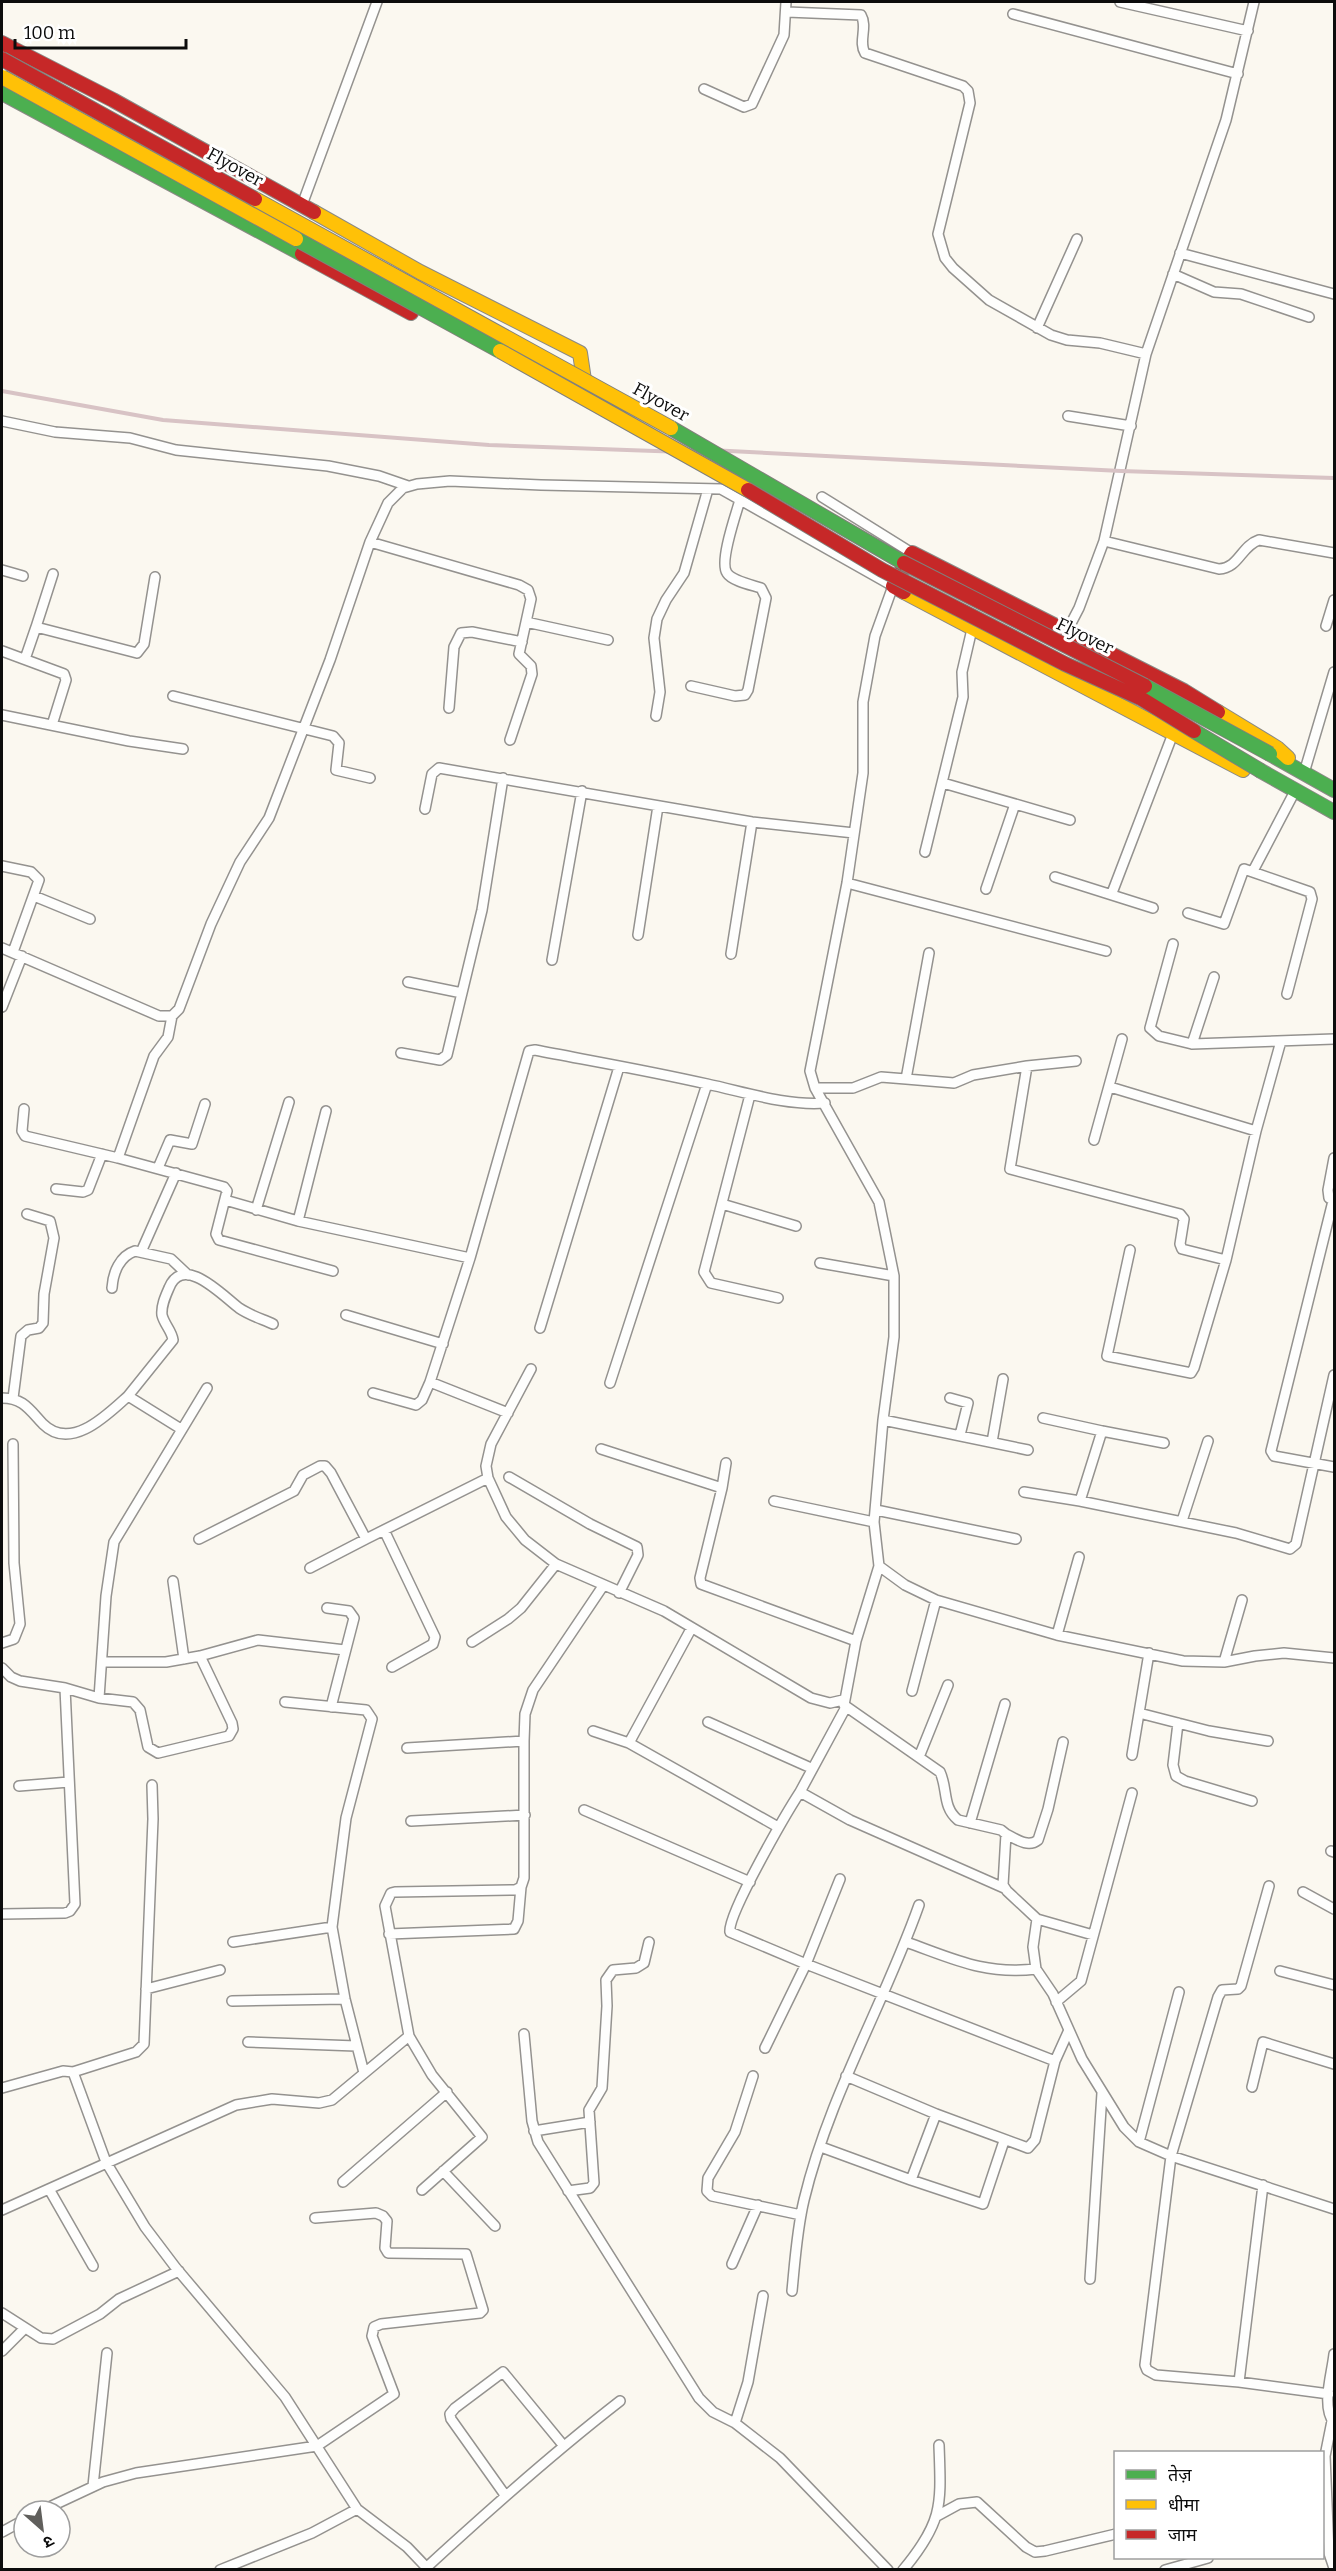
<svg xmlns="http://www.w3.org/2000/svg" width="1336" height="2571" font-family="Bitter,'Noto Sans Devanagari',serif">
<rect width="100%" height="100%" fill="#fbf8f0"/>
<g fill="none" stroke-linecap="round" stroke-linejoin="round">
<g stroke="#94928f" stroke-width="12">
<path id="street" d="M1120 2 1248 31
M787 12 861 15C868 27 858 42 865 53L963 86 968 91 970 103 938 234 945 258 953 268 989 300 1051 335 1067 340 1100 343 1146 354
M1013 14 1238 74
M704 89 744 107 752 104 784 35 786 2
M302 205 377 2
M1180 253 1334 294
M1173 274 1214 292 1241 294 1309 317
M1037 328 1077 239
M1068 416 1131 426
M2 421 55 432 130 438 176 450 328 466 379 476 408 486
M822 497 912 553
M1104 541 1219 569C1239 568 1241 546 1259 540L1334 553
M370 542 519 585 528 590 531 599 519 654 531 666 532 674 510 740
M2 570 23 576
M526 622 608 640
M1326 626 1334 600
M36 627 53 574
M1066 633 1079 608 1104 541 1146 354 1226 120 1254 2
M2 651 64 674 66 680 52 725
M25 659 36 627 137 653 144 644 155 577
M691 686 735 696 745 695 748 690 766 598 761 588C752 585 732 581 727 573 719 562 736 514 740 500
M173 696 333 736 339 743 336 770 370 778
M449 708 454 647 461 633 472 632 522 642
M2 715 129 741 183 749
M656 716 660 692 654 638 657 619 666 600 684 573 708 489
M1304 773 1334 672
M943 783 1070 820
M425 809 432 774 439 768 752 822 854 833
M925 852 963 697 962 672 972 629
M2 866 31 872 39 880 13 952
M1253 871 1295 791
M1055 877 1153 908
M847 883 1106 951
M986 889 1015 804
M1112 893 1174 731
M34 896 90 919
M1188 913 1224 924 1244 869 1310 892 1312 899 1287 994
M638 935 658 806
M1173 944 1150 1028 1159 1036 1192 1044
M2 948 159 1016H172L179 1009 211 924 240 862 269 818 330 660 370 542 388 503 403 488 417 484 450 481 541 485 721 489 893 586 875 636 863 702V773L847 883 810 1071 815 1088 879 1202 894 1276V1337L883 1420 874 1522 879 1566 856 1641 844 1705 940 1772C948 1789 942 1807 958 1820L1001 1830 1006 1834 1003 1885 1007 1891 1037 1919 1033 1947 1036 1969 1053 1994 1082 2059 1124 2127 1139 2142 1171 2156 1334 2209
M929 953 906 1079 954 1083 973 1075 1027 1066
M731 954 752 822
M552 960 582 791
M1214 977 1192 1044 1334 1039
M408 982 462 993
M2 1007 22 956
M401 1053 440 1060 447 1055 482 910 503 778
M1076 1061 1027 1066 1010 1169 1180 1214 1184 1219 1180 1244 1182 1249 1226 1260
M1110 1087 1256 1131
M815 1088H853L881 1077 906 1079
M750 1095 704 1272 711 1283 778 1298
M24 1109 22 1131 25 1136 118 1158 224 1187 227 1191 216 1234 219 1240 333 1271
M1094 1140 1122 1039
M118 1158 154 1056 168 1037 172 1016
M1334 1158 1328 1190 1329 1198 1334 1201
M158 1168 170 1140 192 1144 205 1104
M56 1189 83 1192 88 1190 102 1154
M225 1200 298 1221 470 1258
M1333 1201 1271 1451 1274 1456 1334 1467
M722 1204 796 1226
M256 1210 289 1102
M298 1221 326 1111
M1130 1250 1107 1356 1191 1373 1194 1368 1226 1260 1256 1131 1281 1041
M141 1252 176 1173
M820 1263 894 1276
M112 1288C113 1272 120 1256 135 1251L171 1259 188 1275
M346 1315 443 1344
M540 1328 619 1067
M531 1369 491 1444 486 1466 488 1478 506 1517 525 1540 556 1564 664 1611 811 1698 830 1703 843 1700
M430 1382 470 1258 529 1051 535 1050C592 1061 650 1071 707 1084 745 1092 786 1106 825 1103
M610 1383 707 1084
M373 1393 416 1405 422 1400 430 1382 508 1413
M128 1396 173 1340C172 1331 164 1324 162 1315 161 1306 165 1297 169 1288 183 1253 223 1296 239 1308 249 1315 262 1319 273 1324
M2 1398C23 1398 29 1409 43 1424 71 1452 108 1414 128 1396L181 1429
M13 1398 21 1336 28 1330 39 1328 43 1323 44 1294 54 1238 50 1221 27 1214
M950 1398 968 1403 960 1435
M1043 1418 1102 1431 1080 1501 1236 1533 1290 1549 1296 1544 1334 1375
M883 1420 1028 1450
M1102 1431 1164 1443
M992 1442 1003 1379
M601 1449 722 1488
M726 1463 722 1488 700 1578 701 1584 856 1641
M509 1477 590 1524 637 1547 638 1555 619 1593
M1024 1492 1080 1501
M774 1501 874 1522
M876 1510 1016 1539
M1182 1521 1208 1441
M384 1530 435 1637 433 1644 392 1667
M199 1539 294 1491 303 1475 320 1466H325L331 1473 366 1539 488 1478
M879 1566 905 1585 936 1600 1057 1635 1183 1661 1224 1662 1255 1656 1284 1653 1334 1658
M310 1568 366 1539
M173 1581 184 1659
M327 1608 349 1611 354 1618 331 1707
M1057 1635 1079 1557
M472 1642 508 1619 521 1608 556 1564
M2 1643 14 1639 20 1624 14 1563 13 1444
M103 1662H166L200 1656 258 1640 345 1650
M1224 1662 1242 1600
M2 1668 11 1677 20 1681 65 1688 99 1698 133 1702 140 1710 148 1747 158 1753 229 1736 233 1729 232 1723 200 1656
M912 1691 936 1600
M99 1698 106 1596 114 1542 207 1388
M285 1702 366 1710 372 1719 346 1818 332 1927 345 1999 364 2073
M846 1707 800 1792 850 1820 1004 1888
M1139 1713 1209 1731 1268 1741
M708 1722 811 1768
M1178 1723 1173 1765 1176 1776 1185 1781 1252 1801
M593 1731 629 1743 778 1827
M629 1743 691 1629
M407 1748 524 1741
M1132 1755 1149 1653
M919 1757 948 1685
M19 1786 69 1782
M800 1792C787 1812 727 1915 730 1932L806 1964 1055 2061
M584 1810 750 1882
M411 1821 525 1815
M970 1823 1005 1704
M1006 1834C1016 1839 1028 1848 1038 1840L1048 1809 1063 1742
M1331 1851 1334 1852
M1269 1886 1241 1986 1238 1989 1222 1990 1218 1997 1171 2156 1145 2365 1147 2370 1156 2375 1239 2382 1329 2394
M1303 1892 1334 1909
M2 1914 65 1913 70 1911 75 1904 65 1688
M1037 1919 1093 1935
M389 1934 514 1929 518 1921 521 1887
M233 1942 332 1927
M906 1942C954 1959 984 1975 1036 1969
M1280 1971 1334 1985
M146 1989 220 1970
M232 2001 345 1999
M1056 2002 1081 1981 1132 1793
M524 2034 532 2121 538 2142 699 2398 713 2412 735 2423 780 2458 888 2570
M248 2042 356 2046
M765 2048 806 1964 840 1879
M73 2072 136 2052 144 2044 153 1819 152 1785
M753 2076 735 2132 708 2178 707 2191 712 2196 801 2215
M846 2076 936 2114 1028 2148 1035 2140 1055 2061 1069 2030
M1252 2087 1263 2042 1334 2064
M2 2088 63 2071 73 2072 106 2162 145 2227 176 2268 285 2397 357 2509 407 2547 429 2570
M534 2131 590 2122
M1139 2142 1179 1992
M821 2147 911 2180 936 2114
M443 2171 495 2226
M911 2180 983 2204 1004 2141
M343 2182 447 2092
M49 2189 93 2266
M422 2190 482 2137 432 2075 409 2036 385 1906 391 1893 395 1892 515 1890 521 1887 524 1878V1741L525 1714 533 1690 603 1586
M568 2191 590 2188 594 2183 589 2110 602 2088 607 2006 606 1980 613 1970 636 1968 644 1963 649 1942
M2 2210 236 2105 272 2099 319 2103 332 2100 409 2036
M732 2264 758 2205
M1090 2279 1102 2093
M792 2291C795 2260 797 2229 804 2200 829 2096 884 2004 919 1905
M2 2313 41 2338 53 2339 100 2314 119 2299 179 2271
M2 2351 24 2329
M1334 2354C1332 2374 1321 2406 1334 2423
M1239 2382 1263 2185
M1332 2421 1325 2456 1329 2553 1334 2568
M735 2423 748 2382 763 2296
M93 2486 107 2353
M505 2495 451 2419 450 2414 455 2408 503 2372 563 2445
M41 2511 103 2482 136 2473 317 2446 394 2394 372 2336 374 2327 381 2324 480 2313 483 2310 466 2254 388 2253 385 2248 387 2221 383 2216 376 2213 315 2218
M937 2516 959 2504 977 2502 1026 2547 1035 2552 1045 2551 1116 2534
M2 2532 24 2520
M427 2567C490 2509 553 2453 620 2401
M220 2570 312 2533 357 2509
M903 2570C944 2521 941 2504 939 2445
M1165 2570 1208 2558"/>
</g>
<g stroke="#8a8985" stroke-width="16">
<path id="fast" d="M2 93 302 254
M1270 754 1334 790
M1261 771 1334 812"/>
</g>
<g stroke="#8a8985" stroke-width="16">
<path id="slow" d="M314 212 420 272 580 353 585 387
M904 592 1243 770
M1218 712 1277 748 1288 758"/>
</g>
<g stroke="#8a8985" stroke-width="16">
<path id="jam" d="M2 43 113 100 314 212
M302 254 411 313
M904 592 893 586 912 553 1184 691 1218 712"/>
</g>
<use href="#street" stroke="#fefefd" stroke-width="9"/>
<use href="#fast" stroke="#4caf50" stroke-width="14"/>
<use href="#slow" stroke="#ffc107" stroke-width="14"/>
<use href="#jam" stroke="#c62828" stroke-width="14"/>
<path stroke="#d8c3c5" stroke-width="4" d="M2 391 163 420 489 445 683 452 710 450 1121 471 1334 478"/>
<g stroke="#81807c" stroke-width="16" stroke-linecap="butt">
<path id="fast-bridge" d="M296 239 500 351
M671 428 904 563
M1145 686 1270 754
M1194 731 1261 771"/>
</g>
<g stroke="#81807c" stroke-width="16" stroke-linecap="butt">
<path id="slow-bridge" d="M2 77 296 239
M255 199 671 428
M500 351 748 490"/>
</g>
<g stroke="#81807c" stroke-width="16" stroke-linecap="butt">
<path id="jam-bridge" d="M2 59 255 199
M748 490 882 570 1065 664 1142 699 1194 731
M904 563 1145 686"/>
</g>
<use href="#fast-bridge" stroke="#4caf50" stroke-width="14"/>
<use href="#slow-bridge" stroke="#ffc107" stroke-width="14"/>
<use href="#jam-bridge" stroke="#c62828" stroke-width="14"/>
</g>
<g text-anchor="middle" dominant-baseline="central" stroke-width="6" stroke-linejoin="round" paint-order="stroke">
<g font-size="18" fill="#0c0c0c" stroke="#fff">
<text transform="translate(235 167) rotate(29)">Flyover</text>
<text transform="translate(661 402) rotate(29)">Flyover</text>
<text transform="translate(1085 636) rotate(26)">Flyover</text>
</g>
</g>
<rect width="1336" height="2571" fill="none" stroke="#0c0c0c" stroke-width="6"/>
<rect x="1114" y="2451" width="210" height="108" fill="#ffffff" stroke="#9e9e9e" stroke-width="1.5"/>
<rect x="1126" y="2470" width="30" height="9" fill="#4caf50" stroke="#9e9e9e" stroke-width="1.5"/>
<text x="1168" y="2481" font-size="18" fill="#0c0c0c">तेज़</text>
<rect x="1126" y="2500" width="30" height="9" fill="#ffc107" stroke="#9e9e9e" stroke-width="1.5"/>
<text x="1168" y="2511" font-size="18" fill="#0c0c0c">धीमा</text>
<rect x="1126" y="2530" width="30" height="9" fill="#c62828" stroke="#9e9e9e" stroke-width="1.5"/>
<text x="1168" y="2541" font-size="18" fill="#0c0c0c">जाम</text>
<g transform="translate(42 2529) rotate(152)"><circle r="28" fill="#ffffff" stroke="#9e9e9e" stroke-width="1.5"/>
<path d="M0-4.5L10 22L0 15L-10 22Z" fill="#605f5c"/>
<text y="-9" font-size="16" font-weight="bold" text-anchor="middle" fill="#0c0c0c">उ</text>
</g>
<path d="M15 39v9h171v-9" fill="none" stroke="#0c0c0c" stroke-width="3"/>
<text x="24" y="39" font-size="18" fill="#0c0c0c" stroke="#ffffff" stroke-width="4.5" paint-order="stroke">100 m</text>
</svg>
